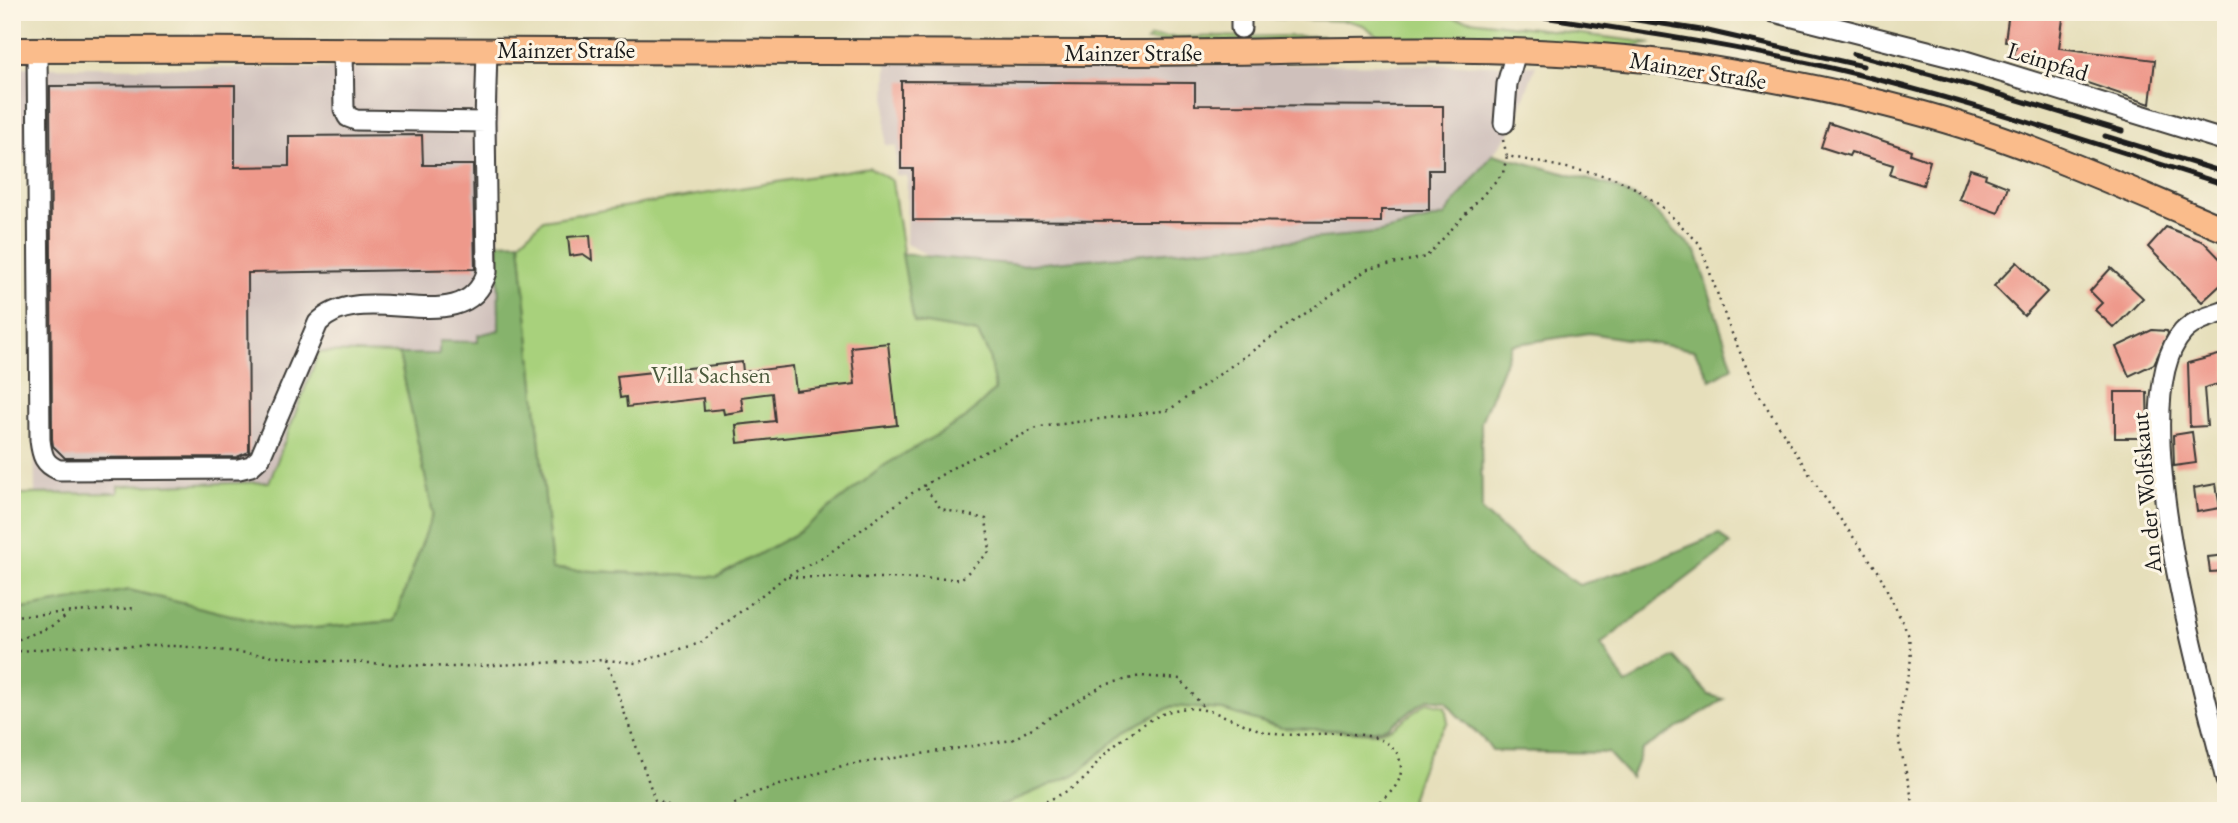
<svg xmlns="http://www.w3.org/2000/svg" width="2238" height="823" font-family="'EB Garamond',serif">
<rect width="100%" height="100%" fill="#fcf5e5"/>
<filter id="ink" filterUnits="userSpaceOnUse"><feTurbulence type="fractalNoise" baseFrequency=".0143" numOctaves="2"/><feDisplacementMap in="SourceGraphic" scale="14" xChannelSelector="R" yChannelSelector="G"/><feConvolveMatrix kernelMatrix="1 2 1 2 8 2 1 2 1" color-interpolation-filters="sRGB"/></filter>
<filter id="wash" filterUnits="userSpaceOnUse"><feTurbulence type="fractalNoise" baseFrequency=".00686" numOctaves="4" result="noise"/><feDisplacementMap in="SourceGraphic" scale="28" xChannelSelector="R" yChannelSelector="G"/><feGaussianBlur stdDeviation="1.57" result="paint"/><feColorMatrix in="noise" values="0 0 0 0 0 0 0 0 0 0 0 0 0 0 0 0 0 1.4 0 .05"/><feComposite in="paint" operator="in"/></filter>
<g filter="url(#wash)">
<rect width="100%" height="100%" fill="#e6dfbb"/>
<path fill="#cfc0bb" d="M887 63 1536 65 1512 130 1444 216 1377 233 1021 265 930 256 906 244 907 176 896 175V146L885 145Z
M12 67 499 69V330L478 335 479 342 439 354 319 352 269 482 119 486V493H35L30 155 12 154Z"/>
<path fill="#a8d17c" stroke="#62764c" stroke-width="2" d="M1257 12 1431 15 1652 43 1627 48 1387 42 1363 25 1349 21 1267 18Z
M1322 36 1327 42 1147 41 1150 37Z
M869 167 892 181 914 322 978 333 989 355 995 390 966 418 885 465 796 534 717 577 552 569 520 242 543 220Z
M319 352 399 354 433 513 394 621 291 630 129 590 12 611 16 494 118 493V486L269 482Z
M1428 702 1445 706 1448 722C1427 749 1417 778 1408 811H989L1078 773 1125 731 1172 706 1223 710 1274 726 1373 733 1392 728Z"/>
<path fill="#86b36c" stroke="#516844" stroke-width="2" d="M1493 154 1612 186 1648 205 1696 251 1733 367 1711 380 1694 350 1589 333 1512 345 1481 422 1482 511 1524 548 1579 585 1649 563 1719 534 1730 545 1601 644 1626 684 1674 657 1709 695 1724 699 1642 750 1631 778 1608 753 1492 751C1478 728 1459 723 1446 701L1428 699 1388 727 1371 731 1281 728 1223 710 1172 706 1125 731 1078 773 989 811H12V611L129 590 291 630 394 621 433 513 399 354H439V341L478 342V335L499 330 498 243 520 242 552 569 717 577 796 534 885 465 966 418 995 390 989 355 978 333 914 322 902 254 1021 265 1377 233 1444 216Z"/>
<g id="blocks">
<path fill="#ee998b" d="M2009 12H2064L2059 48 2155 60 2150 104 2013 58 2017 43 2005 41Z
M901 81 1195 83V105L1443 106V170H1429V210H1381V222L913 220V169H901Z
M235 85V167L289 166V136L422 135 423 165H473L475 269 248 273 249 452 237 457 65 458 53 446 52 439 50 86Z
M1829 123 1911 150 1910 154 1930 161 1923 185 1890 175 1893 165 1851 152 1849 156 1821 147Z
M1970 169 1986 174 1985 178 2008 187 1998 213 1959 199Z
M2166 227 2204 242 2226 265V280L2202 302 2148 247Z
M590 235 592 260 583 254 570 256 568 237Z
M2017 262 2047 292 2024 316 1994 286Z
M2111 268 2143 298 2114 328 2095 310 2102 303 2090 291Z
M2152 330 2167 331 2168 334 2154 364 2129 376 2116 347Z
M888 343 897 425 738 443 736 425 775 421 772 393 741 397 743 411 724 414 723 409 704 411 703 398 627 407 626 397 620 398 617 376 742 362 743 372 793 366 796 391 855 384 851 347Z
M2226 353V382L2204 388 2207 426 2190 427 2188 363Z
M2115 392H2147L2148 434H2140V438H2115Z
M2192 432 2196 463 2174 466 2173 435Z
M2216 484 2220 508 2197 512 2194 488Z
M2226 555V571L2210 572 2208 557Z"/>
</g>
</g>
<g filter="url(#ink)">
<use href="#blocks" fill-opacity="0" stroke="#3a3934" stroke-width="2"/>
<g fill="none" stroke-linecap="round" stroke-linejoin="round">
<g stroke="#3a3934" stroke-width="23">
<path id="minor" d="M1774 12 1959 59 2226 141
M1241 28V12
M37 50 40 440C42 456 44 464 59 470L239 469 251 466 260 458 318 323C363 276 465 344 487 272L485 122
M343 50 344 109 348 117 356 120 485 122 487 50
M1504 123 1507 84 1516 52
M2226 311C2211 316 2194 320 2183 332 2119 403 2205 691 2226 780"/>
</g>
<g stroke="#3a3934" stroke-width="28">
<path id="major" d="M12 50C376 49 740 51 1104 53 1306 54 1511 37 1712 69 1815 86 1919 108 2017 144 2088 170 2156 201 2226 230"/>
</g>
<path stroke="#3a3934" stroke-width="2.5" stroke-dasharray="2 5" stroke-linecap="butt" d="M1503 140 1507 156 1612 177 1637 189 1662 207 1700 244 1728 324 1756 390 1822 494 1878 571 1909 636 1911 659 1899 719V742L1915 811
M788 577 961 579 990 551 986 519 941 509 924 486
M12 616 136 608
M12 642 50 627 68 615
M12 652 71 646H178L326 661 452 667 606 660 636 663 700 643 785 577 824 557 909 495 959 464 1039 427 1169 410 1368 269 1426 257 1503 173 1507 156
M606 660 655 800 683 811
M722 811 754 793 842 766 1012 740 1104 685 1140 676 1180 679 1205 709
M1027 811C1045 801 1068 793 1083 780 1090 775 1094 766 1100 759 1118 741 1154 712 1180 709 1215 704 1243 729 1276 734 1309 739 1400 717 1401 769 1401 790 1379 802 1364 811"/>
<use href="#minor" stroke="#fff" stroke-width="19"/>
<use href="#major" stroke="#fabc8b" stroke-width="24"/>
<path stroke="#1c1c1c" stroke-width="5" d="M1510 12C1611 27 1713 42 1813 64 1953 95 2089 142 2226 185
M1585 12 1708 31 1863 66
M1853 54 1965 84 2122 131
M2105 136 2226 173"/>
</g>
</g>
<g text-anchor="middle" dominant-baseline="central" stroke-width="6" stroke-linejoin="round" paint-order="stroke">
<g font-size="24" fill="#1c1c1c" stroke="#fcf5e5">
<text x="566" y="49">Mainzer Straße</text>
<text x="1133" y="52">Mainzer Straße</text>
<text transform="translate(2048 61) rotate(17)">Leinpfad</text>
<text transform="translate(1698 70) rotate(9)">Mainzer Straße</text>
<text transform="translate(2146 493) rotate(-95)">An der Wolfskaut</text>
</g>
<g font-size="24" fill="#4d5b3e" stroke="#fcf5e5">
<text x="711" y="374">Villa Sachsen</text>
</g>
</g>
<rect width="2238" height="823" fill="none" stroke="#fcf5e5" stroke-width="42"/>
</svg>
